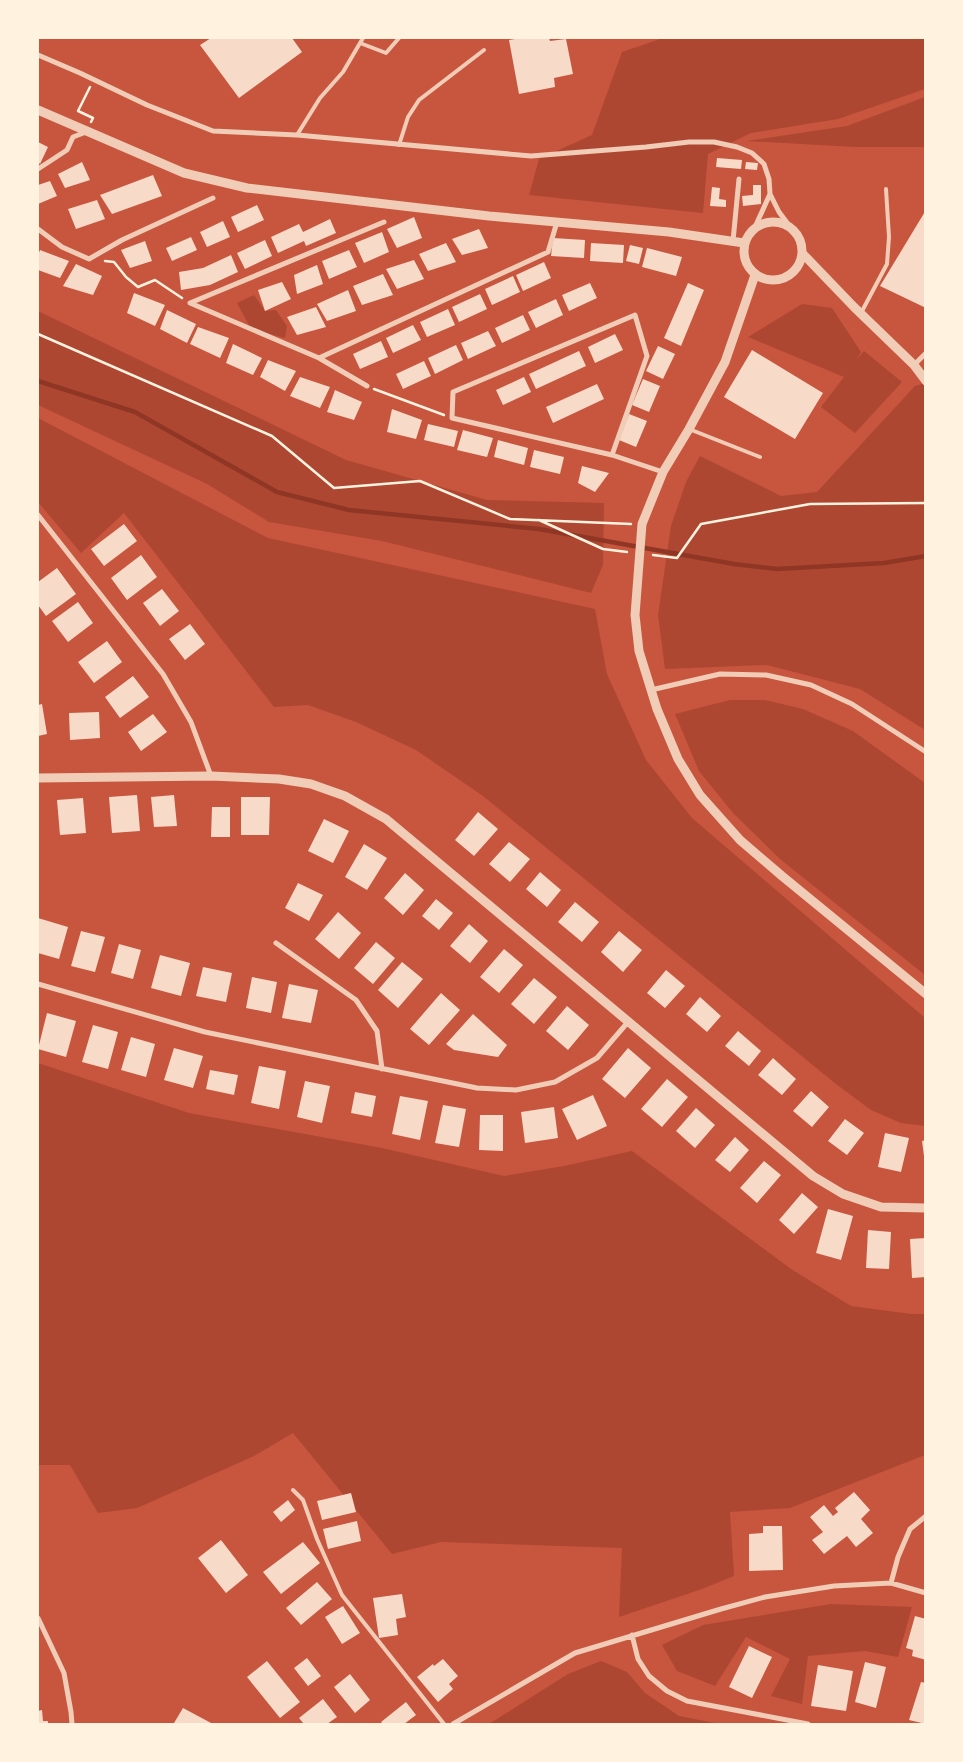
<svg xmlns="http://www.w3.org/2000/svg" width="963" height="1762" font-family="'Space Grotesk',sans-serif">
<rect width="100%" height="100%" fill="#c8553d"/>
<path fill="#ae4732" d="M663 38H925V89L838 119 751 133 708 154 703 213 529 195 539 159 592 135 622 52Z
M925 97V147H855L747 141 847 126Z
M254 295 265 311 276 310 287 326 285 338 251 329 237 303Z
M802 304 832 308 861 352 856 360 864 351 902 382 855 433 821 407 844 377 748 337Z
M38 311 346 460 487 500 604 503 603 565 591 593 382 541 269 522 207 484 38 405Z
M925 383V730L860 689 767 665 665 669 658 615 671 526 686 482 700 456 781 496 817 492 915 386Z
M38 418 268 538 595 609 607 674 646 760 692 818 925 1018V1126L901 1123 871 1110 836 1084 483 796 416 750 356 722 308 705 274 707 124 513 81 553 38 502Z
M730 700H765L803 709 853 731 925 783V975L780 859 733 813 699 771 675 714Z
M38 1063 189 1113 382 1148 504 1176 564 1166 632 1151 791 1269 851 1306 911 1314H925V1455L790 1508 730 1512 734 1576 702 1589 619 1617 622 1548 441 1542 392 1554 293 1433 254 1456 137 1508 98 1513 70 1465H38Z
M831 1604 912 1607 898 1657 865 1651 808 1656 802 1704 771 1696 790 1659 746 1637 715 1686 677 1671 662 1645 703 1625Z
M601 1661 627 1672 645 1693 679 1716 720 1724H489L568 1674Z"/>
<g fill="none" stroke-linecap="round" stroke-linejoin="round">
<path stroke="#8f3625" stroke-width="4.5" d="M38 381 135 412 277 492 349 510 539 529 734 564 777 569 884 563 926 556"/>
</g>
<path fill="#f7dbc8" d="M211 38H292L302 52 239 98 200 45Z
M521 38H549L550 41 566 39 573 74 554 78 555 87 519 94 509 40Z
M38 142 48 147 40 164 38 162Z
M717 158 742 160 741 169 716 167Z
M82 162 90 180 65 188 58 174Z
M746 162 758 163 757 170 745 169Z
M153 175 162 196 112 214 100 195Z
M50 181 57 196 38 204V185Z
M753 185H761V204L743 206 742 196 753 195Z
M712 187 720 188 719 199 726 200V207L710 206Z
M97 200 105 219 76 229 68 209Z
M257 205 264 220 238 232 231 217Z
M926 210V308L880 286Z
M414 217 422 238 397 248 387 229Z
M330 219 336 233 306 246 304 241 278 253 271 237 299 224 303 232Z
M223 221 230 237 207 247 200 232Z
M479 229 488 248 462 255 452 239Z
M382 232 389 252 364 263 355 243Z
M191 237 197 250 172 261 166 248Z
M553 238 585 240 584 258 551 256Z
M265 240 272 256 245 269 237 253Z
M145 241 152 261 130 268 121 250Z
M446 243 456 262 428 271 419 254Z
M591 243 624 245 623 263 590 261Z
M630 245 643 248 639 264 626 261Z
M647 248 682 257 676 276 642 267Z
M40 250 69 261 60 278 38 270V255Z
M349 250 357 267 329 279 322 261Z
M231 255 238 272 210 285 181 290 179 272 203 268Z
M414 260 424 279 397 289 386 269Z
M544 262 551 278 523 291 516 275Z
M76 264 102 276 93 295 63 286Z
M317 265 323 284 297 294 294 275Z
M383 274 393 295 362 305 353 286Z
M513 276 520 292 492 305 485 289Z
M282 282 291 299 265 311 258 290Z
M590 283 597 298 569 311 562 295Z
M688 283 704 290 681 346 664 338Z
M348 290 356 311 327 321 317 304Z
M134 293 165 305 155 326 127 313Z
M480 294 487 309 459 322 452 307Z
M556 299 563 315 536 328 528 312Z
M316 307 326 327 297 335 287 317Z
M448 309 455 325 427 337 420 322Z
M167 310 196 324 187 343 160 329Z
M523 315 530 330 502 343 495 328Z
M413 325 421 340 393 353 386 338Z
M198 327 229 338 220 358 190 344Z
M488 331 496 346 468 359 461 343Z
M615 334 623 350 595 363 588 347Z
M381 341 388 357 360 369 353 354Z
M233 344 262 358 253 375 226 363Z
M456 345 463 360 435 374 428 358Z
M658 346 675 354 663 379 646 371Z
M752 350 823 393 795 439 724 397Z
M579 351 586 366 536 389 529 374Z
M268 360 296 371 285 391 260 377Z
M424 361 431 376 403 389 396 374Z
M300 377 330 387 320 408 290 396Z
M524 377 531 392 503 405 496 390Z
M643 379 660 386 649 412 632 405Z
M597 384 604 399 553 423 546 407Z
M335 390 362 402 354 420 327 412Z
M392 409 422 420 416 439 387 432Z
M629 414 647 421 636 447 619 440Z
M428 424 458 431 454 447 424 440Z
M463 430 493 438 487 457 457 450Z
M498 440 528 448 524 465 494 457Z
M534 450 564 457 560 474 530 467Z
M582 466 609 473 595 492 578 483Z
M124 524 137 541 104 566 91 549Z
M141 555 157 577 127 600 111 578Z
M57 568 76 594 46 616 38 605V582Z
M162 589 179 611 160 626 143 603Z
M78 602 93 623 68 642 52 621Z
M190 624 205 644 185 660 169 639Z
M107 641 122 662 94 683 78 662Z
M133 676 149 697 120 718 105 697Z
M42 704 47 734 38 736V705Z
M99 712 100 738 70 740 69 713Z
M153 714 167 732 141 751 128 732Z
M137 795 140 831 112 833 109 797Z
M174 795 177 826 154 827 151 797Z
M241 797H270L269 835H241Z
M83 798 86 833 60 835 57 800Z
M212 807H230V837H211Z
M478 812 498 829 474 856 455 840Z
M324 819 349 831 333 863 308 851Z
M509 842 530 859 510 882 489 864Z
M364 844 387 858 367 890 345 877Z
M540 872 561 890 547 907 526 889Z
M405 873 424 890 403 915 384 898Z
M298 883 323 895 309 921 285 908Z
M436 899 453 913 439 930 422 916Z
M575 902 599 922 582 942 558 922Z
M338 912 361 933 339 959 315 939Z
M38 918 68 927 59 959 38 953Z
M469 924 488 941 470 963 450 946Z
M81 931 105 937 95 972 71 966Z
M619 931 642 950 623 972 601 952Z
M376 942 395 958 373 984 354 968Z
M119 944 141 950 133 979 111 973Z
M504 949 523 965 499 993 480 977Z
M160 955 190 963 181 996 151 988Z
M402 962 423 979 398 1008 378 990Z
M203 967 232 973 226 1002 196 996Z
M666 970 685 986 665 1008 647 993Z
M252 977 277 982 271 1013 246 1008Z
M534 978 557 997 534 1024 511 1004Z
M289 984 318 990 311 1023 282 1018Z
M441 993 460 1010 429 1045 410 1029Z
M700 997 721 1016 707 1032 686 1014Z
M567 1006 589 1025 568 1050 546 1031Z
M47 1013 76 1021 66 1057 38 1049Z
M473 1014 507 1045 498 1057 454 1050 446 1044Z
M93 1025 118 1032 108 1069 82 1062Z
M738 1031 761 1051 749 1066 725 1046Z
M131 1037 155 1044 146 1077 121 1070Z
M174 1048 203 1056 193 1088 164 1080Z
M628 1048 651 1068 625 1098 602 1079Z
M773 1058 796 1079 782 1095 758 1075Z
M259 1066 286 1071 279 1109 251 1103Z
M210 1070 238 1075 234 1095 206 1089Z
M667 1079 688 1097 662 1127 641 1109Z
M305 1081 330 1086 322 1123 297 1117Z
M811 1091 829 1107 812 1127 793 1111Z
M355 1092 376 1096 372 1117 351 1113Z
M593 1095 607 1126 577 1140 562 1109Z
M400 1096 428 1101 420 1140 392 1134Z
M443 1105 466 1109 459 1147 435 1143Z
M554 1107 558 1138 525 1143 521 1112Z
M696 1108 715 1125 695 1148 676 1131Z
M480 1115H503V1151L479 1150Z
M845 1119 864 1133 847 1155 828 1141Z
M885 1133 909 1138 901 1172 878 1167Z
M735 1137 749 1150 730 1172 715 1160Z
M926 1140V1156H924L922 1141Z
M764 1161 781 1175 757 1203 740 1188Z
M802 1193 818 1207 794 1234 779 1220Z
M828 1209 853 1216 841 1260 816 1253Z
M868 1230 891 1232 889 1269 866 1268Z
M926 1238V1277L912 1278 910 1239Z
M854 1492 870 1510 861 1519 873 1533 856 1547 847 1536 824 1554 812 1540 823 1532 810 1517 824 1505 833 1516 838 1512 835 1508Z
M351 1493 356 1512 322 1520 317 1501Z
M288 1500 295 1510 281 1522 273 1512Z
M357 1521 361 1541 328 1549 323 1529Z
M763 1526H782L783 1570 749 1571V1534L763 1533Z
M221 1540 248 1575 226 1593 198 1558Z
M303 1542 320 1563 281 1594 263 1572Z
M317 1582 332 1599 301 1625 286 1608Z
M402 1594 406 1617 396 1619 398 1635 379 1638 373 1598Z
M343 1606 360 1633 342 1644 325 1617Z
M915 1616 926 1619V1660L912 1656 913 1650 906 1648Z
M749 1646 772 1657 752 1698 729 1687Z
M307 1658 321 1676 308 1686 294 1668Z
M443 1659 458 1676 449 1684 453 1689 438 1702 417 1677 433 1664 434 1666Z
M267 1661 300 1702 280 1718 247 1677Z
M865 1662 886 1667 876 1708 855 1702Z
M818 1665 853 1671 846 1711 811 1706Z
M350 1674 370 1700 355 1713 334 1687Z
M921 1682 926 1683V1724L909 1720Z
M323 1699 337 1717 327 1724H304L299 1718Z
M406 1702 416 1715 404 1724H383L381 1722Z
M183 1708 213 1724 174 1723Z
M42 1710 43 1721H48V1724H38V1711Z"/>
<g fill="none" stroke-linecap="round" stroke-linejoin="round">
<path stroke="#fff3e0" stroke-width="2.5" d="M90 87 78 111 93 118 91 122
M105 261 114 262 126 277 138 287 155 280 182 298
M38 334 272 436 334 488 420 481 510 519 631 524
M374 389 444 415
M539 520 603 549 627 552
M653 555 677 558 701 524 810 504 926 503"/>
<path stroke="#f1ccb7" stroke-width="4" d="M360 43 386 53 399 38
M297 135 320 98 343 72 363 38
M399 145 408 117 419 100 484 50
M861 313 887 264 889 237 886 189
M689 429 760 457
M293 1490 303 1500 317 1539 342 1595 444 1724"/>
<path stroke="#f1ccb7" stroke-width="5" d="M38 55 80 73 147 105 213 131 297 135 531 156 646 147 689 142H714L737 147 752 153 764 164 769 179 770 194 779 212 791 228
M38 169 67 150 73 137 86 132
M384 222 190 303 319 358 548 252 557 222
M755 227 770 194
M38 229 62 247 89 259 122 240 213 198
M733 241 739 179
M319 358 367 386
M914 365 926 353
M612 455 647 356 635 315 453 392 452 418 612 455 663 472
M38 515 163 674 191 722 211 776
M651 690 720 674 766 675 811 685 852 704 926 752
M276 943 356 1000 377 1031 382 1069
M38 984 205 1032 477 1088 516 1090 555 1082 597 1058 628 1022
M891 1583 898 1557 910 1529 926 1516
M38 1618 64 1673 71 1712 72 1724
M632 1635 638 1659 649 1676 667 1691 687 1701 808 1724
M453 1724 575 1653 721 1609 765 1597 834 1586 891 1583 926 1593"/>
<path stroke="#f1ccb7" stroke-width="9" d="M38 110 184 173 247 188 489 216 669 232 744 243
M744 251a29 29 0 1 1 58 0a29 29 0 1 1-58 0Z
M802 253 854 307 914 365 926 381
M755 275 725 362 689 429 663 472 642 524 635 615 639 651 657 709 678 759 700 795 740 840 782 876 926 994
M38 778 211 776 279 779 311 784 345 796 386 819 813 1176 843 1194 881 1207 926 1208"/>
</g>
<rect width="963" height="1762" fill="none" stroke="#fff3e0" stroke-width="78"/>
</svg>
